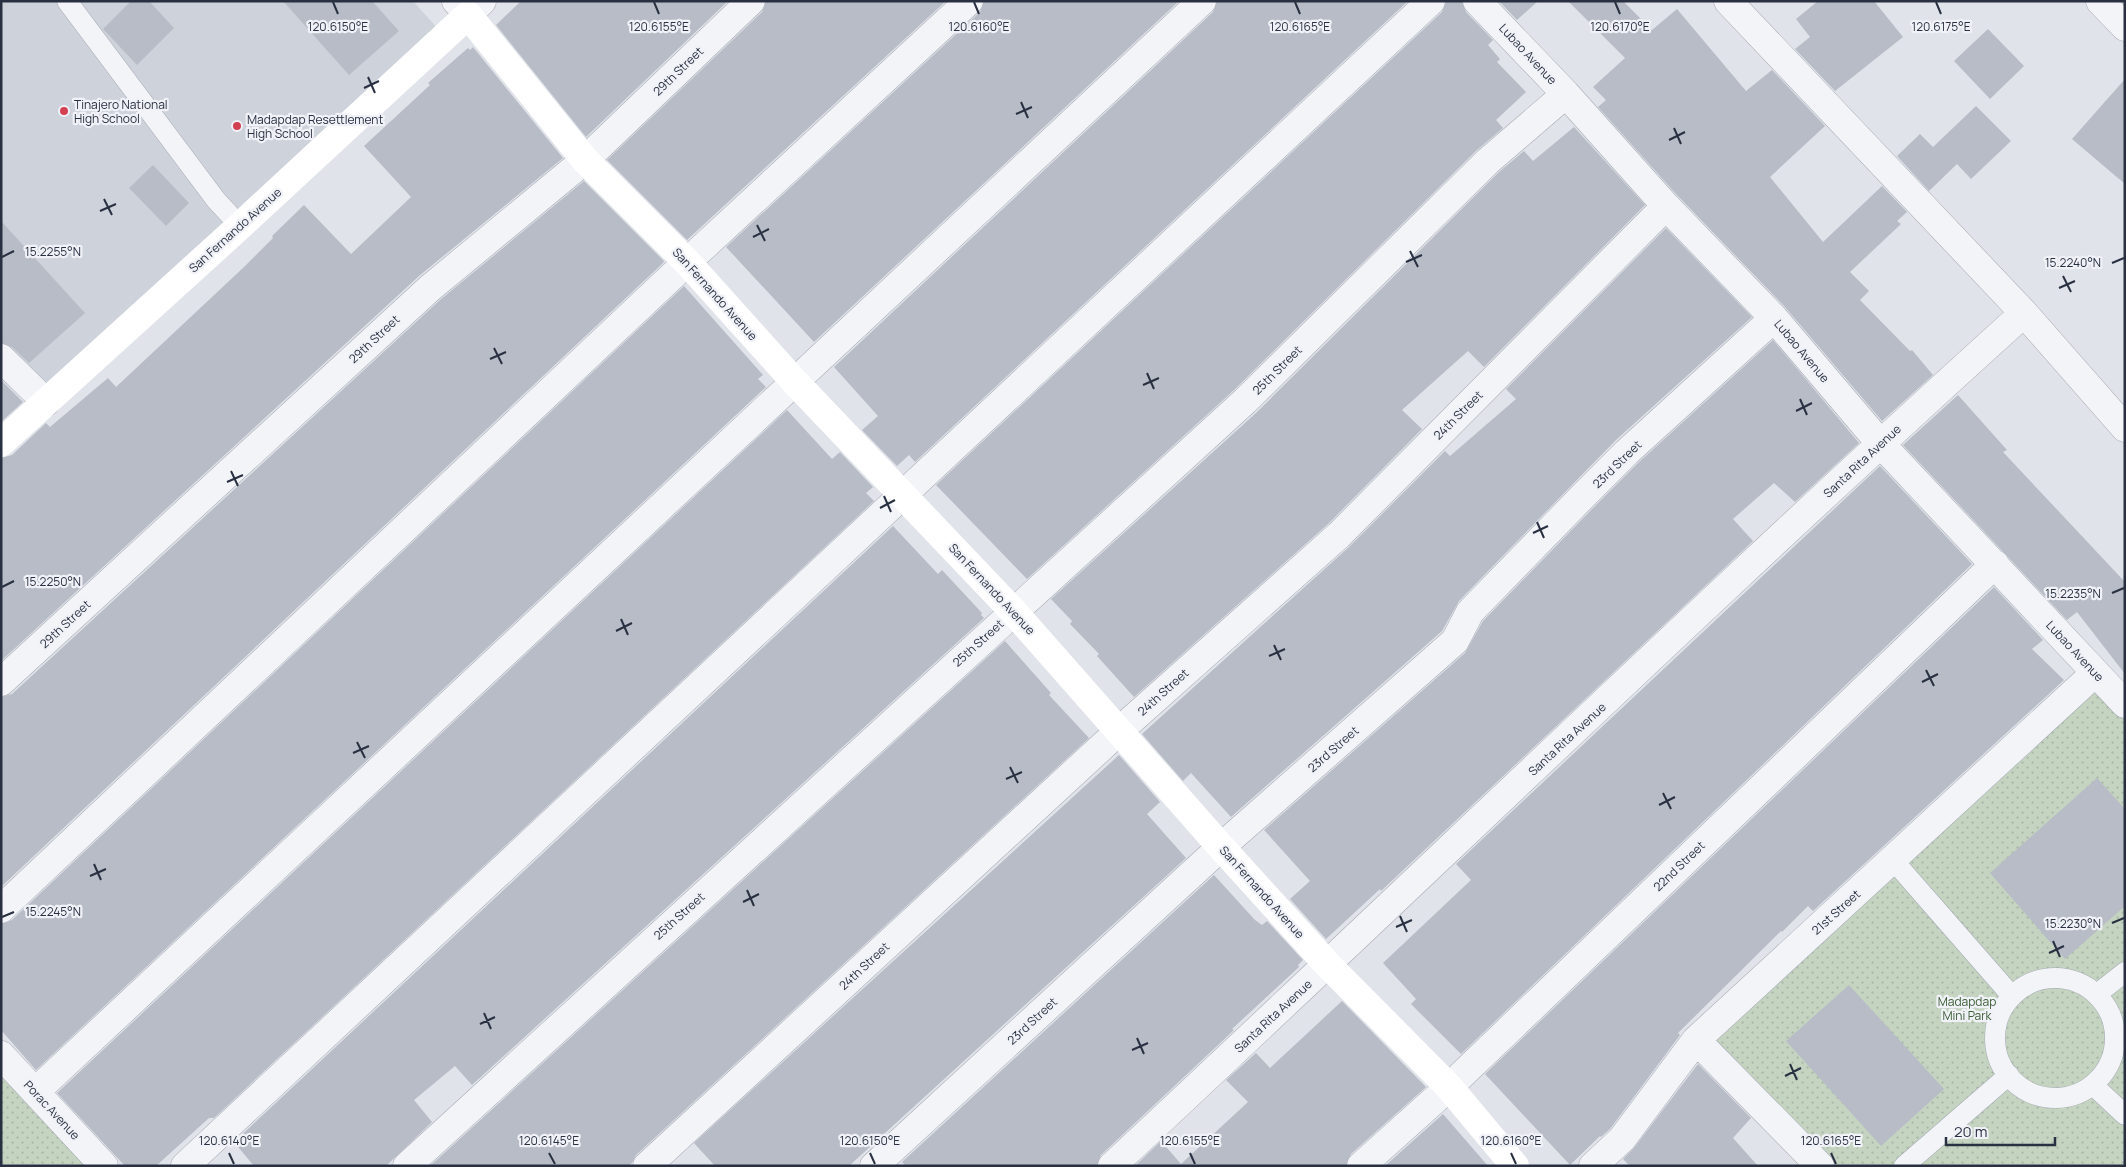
<svg xmlns="http://www.w3.org/2000/svg" width="2126" height="1167" font-family="Manrope,sans-serif">
<defs>
<pattern id="park-dots" width="8" height="8" patternUnits="userSpaceOnUse" patternTransform="scale(1.25)"><rect width="8" height="8" fill="#c5d4c1"/><path d="M2 2h.1M6 6h.1" fill="none" stroke="#a9b6a7" stroke-width="1.8" stroke-linecap="round"/></pattern>
</defs>
<rect width="100%" height="100%" fill="#e0e3e9"/>
<path fill="#ced2db" d="M1 1H413L439 30 42 389 1 344Z"/>
<path fill="url(#park-dots)" d="M2095 673 2125 706V1166H1818L1696 1040Z
M1 1065 93 1166H1Z"/>
<path fill="#b7bcc6" d="M131 1H149L174 28 137 65 103 29Z
M283 1H372L399 31 349 75Z
M521 1H728L586 137 496 25Z
M766 1H946L687 240 607 160 762 12Z
M984 1H1179L814 342 726 247 980 12Z
M1217 1H1408L915 462 909 455 897 466 862 430 878 416 834 367 1213 12Z
M1446 1H1462L1466 12 1493 40 1488 45 1500 59 1497 62 1526 92 1496 120 1503 128 1477 150 1234 390 1027 579 936 485 1442 12Z
M1499 1H1538L1517 20Z
M1568 1H1623L1652 30 1677 9 1746 91 1772 70 1825 126 1770 177 1823 242 1882 186 1907 212 1897 221 1901 224 1850 272 1869 291 1860 300 1910 351 1912 350 1933 375 1882 421 1785 307 1677 195 1598 107 1606 100 1593 87 1625 58Z
M1818 1H1874L1903 37 1835 91 1795 49 1810 37 1796 19Z
M1988 29 2024 66 1990 99 1954 61Z
M473 47 563 158 419 276 1 661V458L12 455 46 423 50 427 108 378 116 387 244 267 273 238 272 236 304 205 351 254 411 197 364 146 430 85 428 83 468 48 470 50Z
M2125 79V184L2072 139Z
M1976 106 2011 141 1971 179 1957 164 1929 191 1897 156 1920 134 1933 147Z
M1574 127 1645 205 1484 367 1468 351 1402 410 1422 429 1328 524 1134 697 1097 656 1099 654 1070 624 1072 621 1051 599 1256 413 1499 172 1524 151 1533 161Z
M153 165 189 203 166 226 129 188Z
M584 181 664 261 663 263 1 887V697L12 694 440 300Z
M1 221 85 313 29 363 12 347 1 343Z
M1666 228 1752 317 1616 440 1571 486 1459 601 1442 631 1231 817 1191 773 1183 781 1142 734 1349 547 1445 451 1450 456 1516 399 1506 389Z
M684 286 763 375 758 379 766 387 36 1070 1 1030V924L12 920Z
M1773 340 1859 443 1795 502 1774 483 1733 519 1753 541 1381 891 1380 889 1326 939 1290 899 1310 881 1264 830 1465 653 1483 621 1593 508 1638 463Z
M1 380 23 402 1 422Z
M1958 395 2007 450 2003 452 2125 582V674L2077 612 2067 620 1903 445Z
M787 410 832 459 840 452 873 487 866 493 874 501 214 1118H209L156 1166H125L57 1093Z
M1880 466 1972 564 1461 1054 1411 1004 1416 999 1383 963 1471 880 1456 864Z
M893 526 938 574 942 570 982 613 981 615 984 618 472 1085 455 1066 414 1100 432 1122 386 1166H254L234 1142Z
M1994 587 2043 640 2032 649 2064 680 1813 911 1808 906 1782 932 1781 931 1678 1033 1680 1035 1610 1129 1601 1137 1600 1136 1570 1165 1485 1074Z
M1005 641 1051 693 1049 695 1089 738 636 1155 632 1163 628 1166H430Z
M1119 755 1160 802 1147 814 1186 858 849 1166H715L694 1143Z
M2097 778 2125 809V906L2065 959 1990 873Z
M1214 875 1255 920 1262 925 1267 921 1303 960 1298 965 1299 967 1232 1029 1234 1030 1101 1155 1097 1166H906L902 1162Z
M1849 985 1944 1089 1881 1146 1786 1041Z
M1342 1001 1426 1087 1351 1154 1346 1166H1135L1161 1141 1181 1164 1248 1102 1226 1080 1256 1053 1270 1068Z
M1698 1064 1751 1118 1733 1138 1758 1166H1630L1623 1159 1634 1148Z
M1443 1114 1488 1166H1385Z"/>
<g fill="none" stroke-linecap="round" stroke-linejoin="round">
<g stroke="#a5aab3" stroke-width="21">
<path id="service" d="M67 1 216 200 240 226
M1893 860 2011 995
M1995 1038a60 60 0 1 1 120 0a60 60 0 1 1-120 0Z
M2097 994 2125 972
M2094 1086 2125 1115
M1904 1166 2009 1075"/>
</g>
<g stroke="#a5aab3" stroke-width="29">
<path id="minor" d="M456 1 468 15 482 1
M1477 1 1566 94 1666 206 1774 318 1880 443 2125 704
M1728 1 2024 313 2125 428
M2100 1 2125 27
M1 358 46 402
M1 682 430 288 585 160 751 1
M1 909 687 262 969 1
M1696 1040 1820 1166
M1 1055 104 1166
M35 1092 1202 1
M185 1166 1431 1
M407 1166 1245 401 1488 161 1566 94
M647 1166 1119 731 1339 535 1666 206
M874 1166 1221 847 1455 641 1470 612 1582 497 1627 452 1774 318
M1112 1166C1417 882 1715 592 2024 313
M1361 1166 1449 1087 1995 564
M1593 1166 1622 1139 1696 1040 2095 673"/>
</g>
<use href="#service" stroke="#f3f4f8" stroke-width="20"/>
<use href="#minor" stroke="#f3f4f8" stroke-width="28"/>
<path stroke="#fff" stroke-width="28" d="M1 443 240 226 468 15 585 160 687 262 794 381 1013 611 1221 847 1328 965 1449 1087 1515 1166"/>
</g>
<path fill="none" stroke="#283041" stroke-width="2" d="M333 2 338 14M654 2 659 14M974 2 979 14M1295 2 1300 14M1615 2 1620 14M1936 2 1941 14M368 77 375 93M364 88 379 81M1021 102 1028 118M1016 114 1032 107M1674 128 1681 144M1669 140 1685 132M104 199 112 215M100 211 116 204M757 225 765 241M753 237 769 229M1410 251 1418 267M2 257 14 251M1406 262 1422 255M2112 263 2124 258M2063 276 2071 292M2059 288 2075 281M494 348 502 364M490 359 506 352M1147 373 1154 389M1143 385 1159 378M1800 399 1807 415M1796 411 1812 403M231 471 238 486M227 482 243 475M884 496 891 512M880 508 895 500M1537 522 1544 538M1533 533 1548 526M2 587 14 581M2112 593 2124 588M621 619 628 635M616 631 632 623M1274 645 1281 660M1269 656 1285 649M1926 670 1934 686M1922 682 1938 674M357 742 365 758M353 753 369 746M1010 767 1018 783M1006 779 1022 772M1663 793 1671 809M1659 805 1675 797M94 864 101 880M90 876 106 869M747 890 754 906M743 902 759 894M1400 916 1407 932M2 917 14 912M2112 923 2124 918M1396 927 1412 920M2053 941 2060 957M2049 953 2064 946M484 1013 491 1029M480 1024 495 1017M1137 1038 1144 1054M1132 1050 1148 1043M1790 1064 1797 1080M1785 1076 1801 1068M229 1153 234 1164M549 1153 555 1164M870 1153 875 1164M1190 1153 1195 1164M1511 1153 1516 1164M1831 1153 1836 1164"/>
<g fill="#d24151" stroke="#f0f2f7" stroke-width="2">
<circle cx="64" cy="111" r="5"/>
<circle cx="237" cy="126" r="5"/>
</g>
<g text-anchor="middle" dominant-baseline="central" stroke-width="4.5" stroke-linejoin="round" paint-order="stroke">
<g font-size="12" fill="#283041" stroke="#f0f2f7">
<text transform="translate(1528 54) rotate(47)">Lubao Avenue</text>
<text transform="translate(678 71) rotate(-44)">29th Street</text>
<text transform="translate(235 230) rotate(-42)">San Fernando Avenue</text>
<text transform="translate(715 294) rotate(48)">San Fernando Avenue</text>
<text transform="translate(374 339) rotate(-43)">29th Street</text>
<text transform="translate(1802 351) rotate(50)">Lubao Avenue</text>
<text transform="translate(1277 370) rotate(-45)">25th Street</text>
<text transform="translate(1458 415) rotate(-45)">24th Street</text>
<text transform="translate(1862 461) rotate(-43)">Santa Rita Avenue</text>
<text transform="translate(1617 464) rotate(-44)">23rd Street</text>
<text transform="translate(992 589) rotate(47)">San Fernando Avenue</text>
<text transform="translate(65 624) rotate(-43)">29th Street</text>
<text transform="translate(978 643) rotate(-42)">25th Street</text>
<text transform="translate(2075 651) rotate(47)">Lubao Avenue</text>
<text transform="translate(1163 692) rotate(-42)">24th Street</text>
<text transform="translate(1567 739) rotate(-43)">Santa Rita Avenue</text>
<text transform="translate(1333 749) rotate(-41)">23rd Street</text>
<text transform="translate(1679 866) rotate(-44)">22nd Street</text>
<text transform="translate(1262 892) rotate(48)">San Fernando Avenue</text>
<text transform="translate(1836 912) rotate(-42)">21st Street</text>
<text transform="translate(679 916) rotate(-42)">25th Street</text>
<text transform="translate(864 966) rotate(-43)">24th Street</text>
<text transform="translate(1273 1016) rotate(-43)">Santa Rita Avenue</text>
<text transform="translate(1032 1021) rotate(-43)">23rd Street</text>
<text transform="translate(52 1110) rotate(47)">Porac Avenue</text>
</g>
<g font-size="12" fill="#283041" stroke="#f0f2f7" text-anchor="start">
<text x="74" y="104">Tinajero National<tspan x="74" dy="14">High School</tspan></text>
<text x="247" y="119">Madapdap Resettlement<tspan x="247" dy="14">High School</tspan></text>
</g>
<g font-size="12" fill="#3b5d35" stroke="#f0f2f7">
<text x="1967" y="1001">Madapdap<tspan x="1967" dy="14">Mini Park</tspan></text>
</g>
</g>
<g font-size="12" text-anchor="middle" fill="#283041" stroke="#f0f2f7" stroke-width="4.5" stroke-linejoin="round" paint-order="stroke">
<text x="338" y="31">120.6150°E</text>
<text x="659" y="31">120.6155°E</text>
<text x="979" y="31">120.6160°E</text>
<text x="1300" y="31">120.6165°E</text>
<text x="1620" y="31">120.6170°E</text>
<text x="1941" y="31">120.6175°E</text>
<text x="53" y="256">15.2255°N</text>
<text x="2073" y="267">15.2240°N</text>
<text x="53" y="586">15.2250°N</text>
<text x="2073" y="598">15.2235°N</text>
<text x="53" y="916">15.2245°N</text>
<text x="2073" y="928">15.2230°N</text>
<text x="229" y="1145">120.6140°E</text>
<text x="549" y="1145">120.6145°E</text>
<text x="870" y="1145">120.6150°E</text>
<text x="1190" y="1145">120.6155°E</text>
<text x="1511" y="1145">120.6160°E</text>
<text x="1831" y="1145">120.6165°E</text>
</g>
<rect width="2126" height="1167" fill="none" stroke="#283041" stroke-width="5"/>
<path d="M1946 1137v8h109v-8" fill="none" stroke="#283041" stroke-width="2.5"/>
<text x="1954" y="1137" font-size="15" fill="#283041" stroke="#f0f2f7" stroke-width="4" paint-order="stroke">20 m</text>
</svg>
